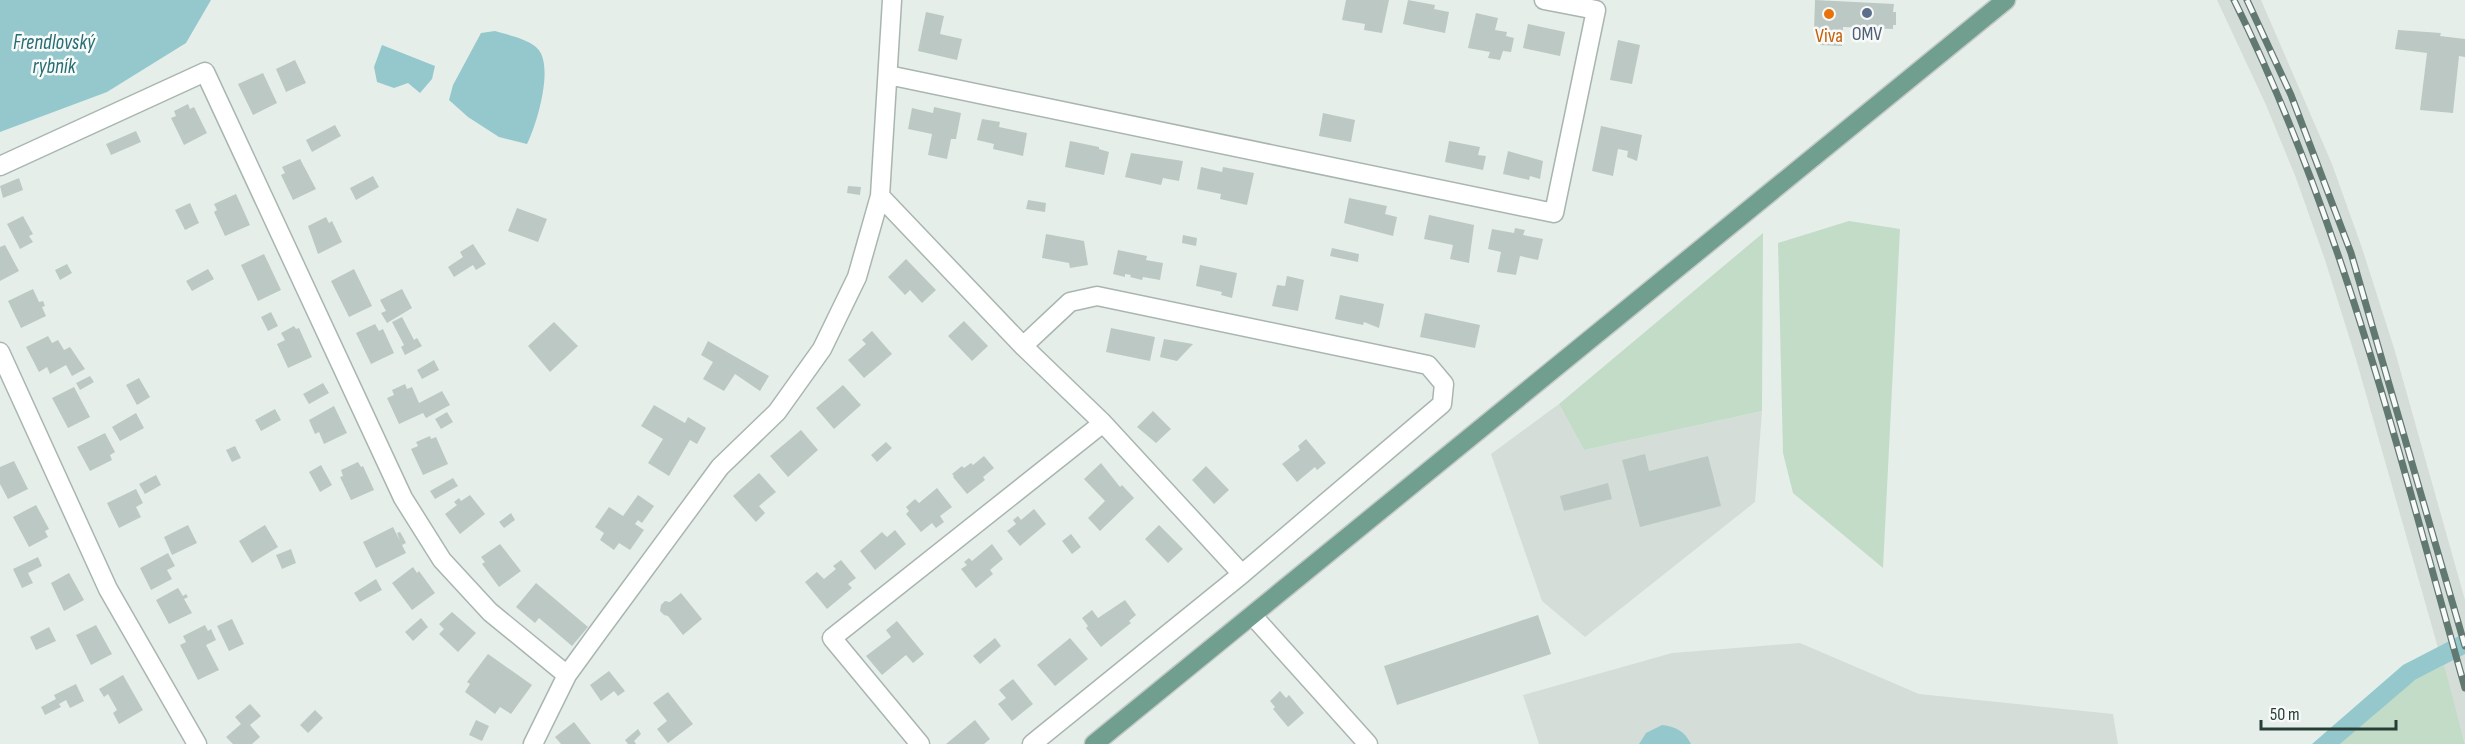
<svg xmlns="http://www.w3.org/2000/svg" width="2465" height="744" font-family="'Sofia Sans Condensed',sans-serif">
<rect width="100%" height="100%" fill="#e6eeea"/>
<path fill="#d5ddd9" d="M2217 0H2261L2332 164 2362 248 2394 348 2465 600V743L2356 359 2325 260 2296 178 2266 105Z
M1559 404 1584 450 1762 411 1755 502 1585 637 1542 601 1491 454Z
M1800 643 1919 694 2113 714 2118 744H1539L1523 695 1672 653Z"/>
<path fill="#c2dcc7" d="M1849 221 1900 229 1883 568 1793 493 1783 453 1778 243Z
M1763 233 1762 411 1584 450 1559 404Z
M2444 665 2465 744H2340L2398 692 2415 680Z"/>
<path fill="#95c8cc" d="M0 0H211L186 43 107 92 0 132Z
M495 31C508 35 529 39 538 49 554 67 537 124 527 144L499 137 468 117 449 100 453 85 481 33Z
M382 45 435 66 432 79 420 93 408 83 394 88 377 82 374 67Z
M2465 633V654L2415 680 2340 744H2312L2403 665Z
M1662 725C1677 727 1684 731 1691 744H1639L1646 733Z"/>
<path fill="#bcc8c3" d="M1346 0H1389L1382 33 1364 30 1365 24 1342 20Z
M1408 0 1435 5 1434 9 1449 12 1445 33 1403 24Z
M1815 0 1894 4 1893 12H1896V25H1893V29L1843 27 1842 46 1820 45V31L1814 30Z
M926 12 944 16 940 34 962 39 957 60 918 51Z
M1476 13 1498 18 1495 30 1507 32 1506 36 1514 38 1511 52 1503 51 1500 60 1488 58 1490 52 1468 48Z
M1528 24 1565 32 1560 56 1523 48Z
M2398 30 2441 33 2440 36 2465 39V57L2459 56 2453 113 2420 110 2427 53 2395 49Z
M1618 40 1640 45 1632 84 1610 80Z
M295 60 306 83 286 92 276 69Z
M263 73 277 103 253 115 238 84Z
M188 104 190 109 194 107 207 133 184 145 171 118 176 116 174 111Z
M934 107 961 113 956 139H951L947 159 928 155 932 134 908 129 912 108 933 113Z
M1323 113 1355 120 1351 142 1319 136Z
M982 119 1000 122 999 127 1027 133 1023 156 993 149 994 144 977 140Z
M335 125 341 136 312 152 306 140Z
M1601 126 1642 135 1637 161 1627 157 1628 151 1618 149 1613 176 1592 171Z
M136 131 141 142 111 155 106 144Z
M1070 141 1099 147V149L1109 152 1104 175 1065 167Z
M1449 141 1480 147 1478 155 1486 156 1483 170 1445 162Z
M1508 151 1543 161 1540 179 1530 176 1529 180 1503 174Z
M1131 153 1183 161 1179 181 1163 178 1161 185 1125 177Z
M300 159 316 189 293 200 281 175 285 173 282 167Z
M1201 167 1222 172 1223 167 1254 173 1247 205 1220 199 1221 194 1197 189Z
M373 176 379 187 356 200 350 188Z
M19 178 23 190 3 198 0 186Z
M848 186 861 187 860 195 847 193Z
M236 194 250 225 225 236 214 212 217 210 214 204Z
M1349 198 1387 206 1385 214 1397 217 1393 236 1344 223Z
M1028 200 1046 203 1045 212 1026 209Z
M190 203 199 223 185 230 175 210Z
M517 208 547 219 538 242 508 231Z
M1429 215 1474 225 1469 263 1450 259 1453 245 1424 239Z
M23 216 33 234 29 236 33 242 20 249 7 224Z
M326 217 329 223 332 221 342 242 318 254 308 226Z
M1515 228 1525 230 1523 235 1543 239 1538 260 1520 256 1516 275 1497 272 1501 252 1488 249 1492 229 1514 233Z
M1046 234 1084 241 1088 265 1070 268 1069 263 1042 258Z
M1183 235 1197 238 1196 246 1182 243Z
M473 244 486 264 476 270 473 265 454 277 448 267 463 257 460 252Z
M5 245 19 271 0 281V247Z
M1332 248 1359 254 1358 262 1330 256Z
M1118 250 1147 256 1146 260 1163 263 1160 280 1143 277 1142 280 1130 277 1131 275 1125 274V277L1113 274Z
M264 254 281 290 258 301 241 265Z
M906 259 936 290 922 303 910 290 905 295 888 277Z
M67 264 72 273 60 280 55 270Z
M1200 265 1237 273 1232 298 1221 295 1222 292 1196 286Z
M208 269 214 279 192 291 186 281Z
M354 269 372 306 349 317 331 281Z
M1287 276 1304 280 1298 311 1272 306 1277 285 1285 286Z
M33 289 39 302 43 301 45 306 42 307 46 316 21 328 8 301Z
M402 289 412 308 387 323 381 313 386 311 380 300Z
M1340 295 1384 304 1379 328 1364 322 1363 325 1335 319Z
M271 312 278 326 268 331 261 317Z
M1425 313 1480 325 1475 348 1420 337Z
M402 317 414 340 417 338 422 346 405 355 401 347 404 345 392 322Z
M964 321 988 346 972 361 948 336Z
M554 322 578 346 550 372 528 346Z
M375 324 379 331 383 329 394 353 371 364 356 333Z
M294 326 296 329 299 328 312 357 288 368 277 344 285 340 281 333Z
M1111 328 1155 337 1150 361 1106 352Z
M872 331 892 354 864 378 848 360 866 344 862 340Z
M48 336 52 343 58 340 64 350 70 347 85 369 72 376 66 365 50 374 47 367 39 372 26 347Z
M1164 339 1193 344 1177 361 1160 357Z
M708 341 769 376 760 391 735 374 724 391 703 379 713 362 701 355Z
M434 360 439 370 422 379 417 370Z
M90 376 94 382 80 390 76 383Z
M139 378 150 397 137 405 126 385Z
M323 383 329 393 309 404 303 394Z
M405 384 407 389 412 387 419 403 442 391 450 405 426 418 423 413 399 424 387 398 394 395 392 390Z
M843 385 861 405 834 429 816 408Z
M74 387 90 417 68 428 52 398Z
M654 405 685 423 688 417 706 428 697 444 690 440 669 476 648 463 663 439 641 426Z
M334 406 347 433 324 444 319 432 315 434 309 420Z
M275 409 281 420 261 431 255 420Z
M1153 411 1171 429 1156 443 1137 427Z
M447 412 453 422 441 429 435 419Z
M136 413 144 428 120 441 112 427Z
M801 430 818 450 788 477 770 456Z
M105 433 115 452 110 455 112 460 90 471 77 447Z
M430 436 431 439 436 437 448 464 423 475 411 449 418 446 416 442Z
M1306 439 1326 463 1317 470 1315 467 1297 482 1282 464 1300 450 1298 446Z
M886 442 892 448 877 462 871 455Z
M235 446 241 458 232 462 226 450Z
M1645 454 1649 471 1708 456 1721 506 1640 527 1622 460Z
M984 456 994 468 983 477 985 480 967 494 953 477 954 476 952 474 962 466 964 468 971 463 973 465Z
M14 461 28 489 8 499 0 484V467Z
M358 462 361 467 363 466 374 490 351 500 340 477 343 476 341 470Z
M1101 463 1120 487 1122 485 1134 498 1100 531 1088 518 1105 501 1084 479Z
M321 465 332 485 320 492 309 472Z
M1206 466 1229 490 1214 504 1192 480Z
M759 473 776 492 759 506 765 513 756 522 733 496Z
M156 475 161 485 145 494 139 484Z
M453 478 458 486 435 499 430 491Z
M1608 483 1612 499 1564 511 1560 496Z
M937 488 952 507 940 516 944 522 936 528 932 523 921 532 906 514 909 511 906 507 915 499 919 503Z
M136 489 143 503 136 507 141 517 119 528 107 503Z
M470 495 485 514 460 534 445 514 457 505 454 502 459 498 461 501Z
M638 495 654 506 642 523 638 520 635 524 644 530 630 550 619 543 614 550 600 540 604 533 595 527 609 507 623 516Z
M36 505 49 529 45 531 48 537 29 547 13 517Z
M1034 509 1046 524 1020 546 1007 531 1016 524 1013 520 1018 516 1021 520Z
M511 513 515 520 504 528 499 522Z
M188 525 197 543 172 555 164 537Z
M265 525 278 547 252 563 239 541Z
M1159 525 1183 549 1168 563 1145 539Z
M393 527 400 541 397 533 400 532 403 537 406 543 402 545 406 553 376 568 363 542Z
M895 530 906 544 875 570 860 551 882 532 887 537Z
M1071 534 1081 547 1072 554 1062 541Z
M500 544 521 571 499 587 482 564 485 562 481 557Z
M992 544 1003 559 990 570 993 574 976 588 961 569 967 565 964 562 969 558 972 561Z
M291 549 296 563 282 569 276 555Z
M168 553 175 566 167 570 172 579 151 590 140 568Z
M38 557 42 566 28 573 33 583 22 588 13 569Z
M841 560 856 578 848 584 852 588 827 609 805 582 817 572 824 579 836 569 833 566Z
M413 567 417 573 419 571 435 593 412 610 392 583Z
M69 573 84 600 64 611 51 583Z
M376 579 382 590 360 602 354 593Z
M536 583 588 627 572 646 539 618 535 623 516 607Z
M178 588 183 596 186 594 188 597 184 599 192 613 169 624 156 600Z
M681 593 702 619 683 635 668 616 664 615 660 611 661 605 665 601 670 602Z
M1125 600 1136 615 1129 621 1131 623 1101 647 1086 628 1088 626 1082 618 1092 610 1098 618Z
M452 612 476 633 458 652 439 634 444 629 439 624Z
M1538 615 1551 654 1397 705 1384 666Z
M421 618 428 627 413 641 405 632Z
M232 619 244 644 229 651 217 626Z
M897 621 924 654 913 663 906 655 882 675 866 656 891 637 886 630Z
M96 625 112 654 91 665 76 635Z
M205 625 208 631 211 629 216 640 206 645 219 670 198 680 180 645 186 642 183 636Z
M49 627 56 641 36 650 30 637Z
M995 638 1001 646 980 664 973 656Z
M1070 638 1088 659 1055 686 1037 665Z
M488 654 532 685 511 714 500 707 495 714 465 692 470 684 467 682Z
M609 671 625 691 618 696 614 691 601 701 590 685Z
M123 675 143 710 119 724 113 713 117 710 108 694 104 697 99 689Z
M1013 679 1033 704 1012 721 998 704 1006 698 999 690Z
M76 684 84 701 70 708 66 700 59 704 61 707 45 715 41 707 56 699 54 695Z
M1280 691 1286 698 1289 695 1304 713 1288 727 1273 709 1275 707 1270 701Z
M668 692 693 724 668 743 657 729 667 721 653 703Z
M250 704 261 716 250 725 260 737 252 744H233L226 737 241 724 235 717Z
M315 710 323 718 308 733 300 725Z
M476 720 489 726 482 741 469 735Z
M975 720 990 739 984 744H946Z
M574 722 591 744H561L555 737Z
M638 729 641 734 634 741 636 744H628L625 740Z"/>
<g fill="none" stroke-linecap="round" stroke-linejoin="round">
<g stroke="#a9b6b0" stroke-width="21">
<path id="minor" d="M888 75 1554 213 1596 10 1544 0
M0 166 205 72 403 498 442 560 490 612 567 675
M880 196 1023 346 1103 423 1242 574
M1023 346 1070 302 1097 296 1428 365 1444 384 1442 404 1242 574 1032 744
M0 352 108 589 197 744
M1253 616 1368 744
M533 744 567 675 599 631 720 467 777 412 822 349 857 277 880 196 892 0
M920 744 832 638 1103 423"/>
</g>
<g stroke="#c3c9c7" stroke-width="21">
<path id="major" d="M1094 744 2006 0"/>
</g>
<use href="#minor" stroke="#fff" stroke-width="18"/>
<use href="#major" stroke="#709e8f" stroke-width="18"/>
<g stroke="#627971" stroke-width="7">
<path id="rail" d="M2234 0C2342 218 2399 455 2465 688
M2247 0 2291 95 2351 253 2465 646"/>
</g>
<use href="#rail" stroke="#f7faf8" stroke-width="4.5" stroke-dasharray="14" stroke-linecap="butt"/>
</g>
<circle fill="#5c6f8a" stroke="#f7faf8" stroke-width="2" cx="1867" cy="13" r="6"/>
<circle fill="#e8710a" stroke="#f7faf8" stroke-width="2" cx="1829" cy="14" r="6"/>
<g text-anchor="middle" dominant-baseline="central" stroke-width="5" stroke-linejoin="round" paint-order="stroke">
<g font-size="20" fill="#4e5e75" stroke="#f7faf8">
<text x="1867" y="34">OMV</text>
</g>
<g font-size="20" fill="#c56008" stroke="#f7faf8">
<text x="1829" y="36">Viva</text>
</g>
<g font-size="21" font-style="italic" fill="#276d74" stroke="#f7faf8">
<text x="54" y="42">Frendlovský<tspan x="54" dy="24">rybník</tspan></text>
</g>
</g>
<path d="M2261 720v9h135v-9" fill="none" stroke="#273e36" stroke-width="3"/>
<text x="2270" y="720" font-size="18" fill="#273e36" stroke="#f7faf8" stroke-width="4.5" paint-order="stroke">50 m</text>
</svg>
